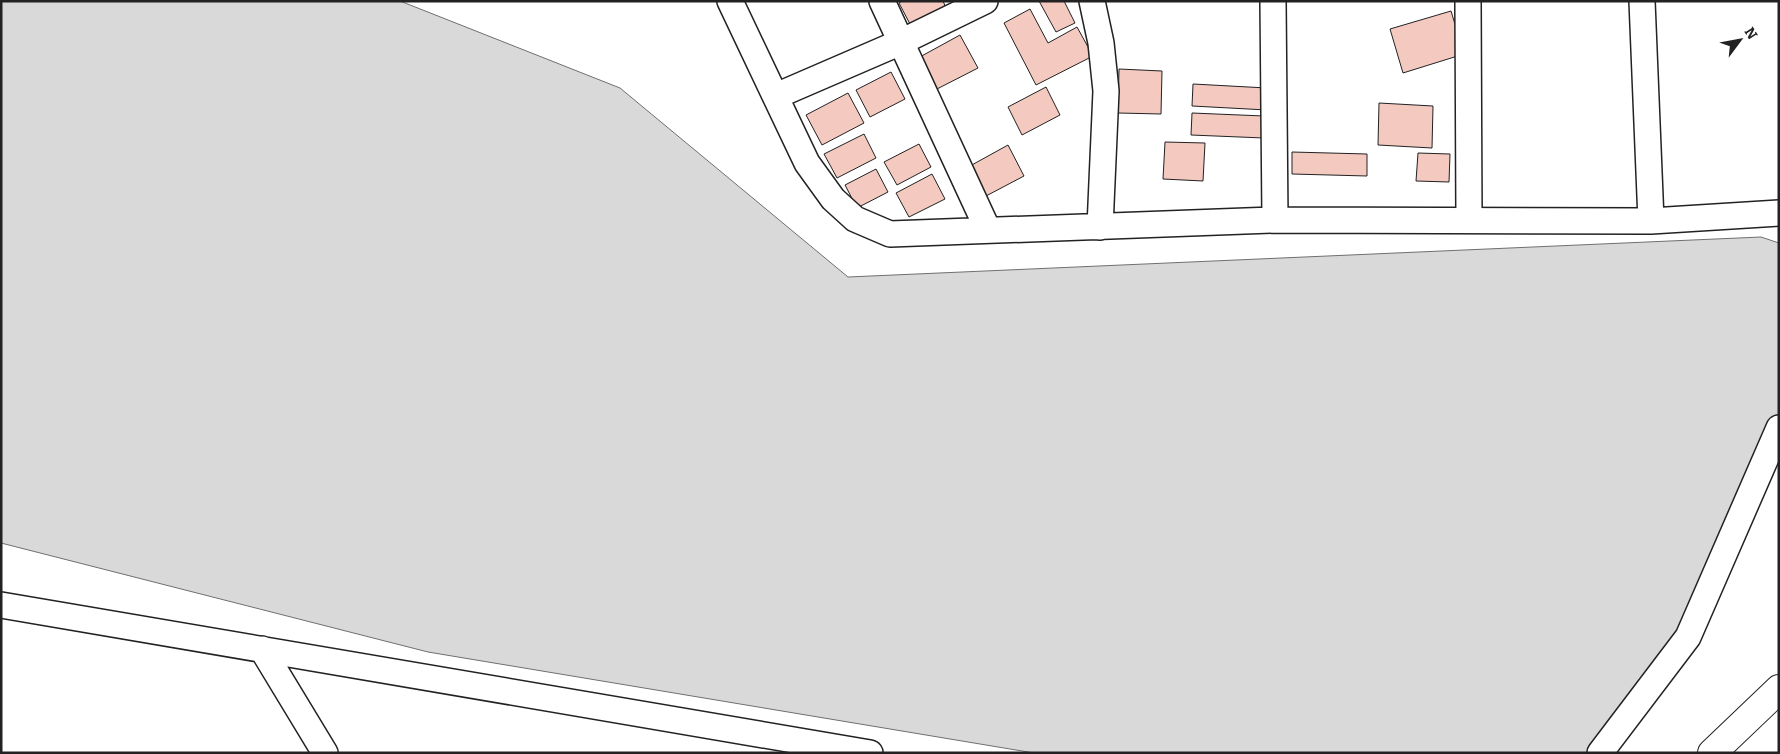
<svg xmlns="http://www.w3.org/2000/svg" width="1780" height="754" font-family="Bitter,serif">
<rect width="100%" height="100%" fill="#fff"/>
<path fill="#d9d9d9" stroke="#6f6f6f" d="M1 1H400L620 88 848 277 1761 237 1779 243V432L1703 617 1594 753H1034L428 652 1 543Z"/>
<path fill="#f3c9c0" stroke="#222" d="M902 1H943L946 8 911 26 899 3Z
M1039 1H1064L1075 23 1056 32Z
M1030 9 1048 43 1077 27 1093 56 1036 85 1004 23Z
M1451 11 1464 54 1403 73 1390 29Z
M960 35 978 68 935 90 918 58Z
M1119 69 1162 71 1161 114 1118 113Z
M891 72 905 99 870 117 856 90Z
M1193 84 1267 88V110L1192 106Z
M1046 87 1060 115 1022 135 1008 107Z
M848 93 864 123 822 145 806 115Z
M1379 103 1433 106 1432 148 1378 145Z
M1192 113 1264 116V138L1191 135Z
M864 134 876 158 837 178 824 154Z
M1165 142 1205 143 1203 181 1163 179Z
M919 144 931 167 897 185 884 162Z
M1008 145 1024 176 986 196 970 166Z
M1292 152 1367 154V176L1292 174Z
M1418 153 1450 154 1449 182 1416 181Z
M876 169 888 192 857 208 845 185Z
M932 174 945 199 909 217 896 193Z"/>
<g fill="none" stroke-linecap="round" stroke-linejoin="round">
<g stroke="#222" stroke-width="28">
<path id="street" d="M730 1 807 163 833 199 855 219 890 234 1275 220 1651 221 1779 213
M882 1 988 230
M1092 1 1101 43 1106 91 1100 227
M1273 1 1275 220
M1468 1 1469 220
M1642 1 1651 221
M776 96 901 42 985 1
M1 605 870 753
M262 649 325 753
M1600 753 1688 637 1779 428"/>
</g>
<g stroke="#222" stroke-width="30">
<path id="primary" d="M1712 753 1779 689"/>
</g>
<use href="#street" stroke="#fff" stroke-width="25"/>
<use href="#primary" stroke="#fff" stroke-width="28"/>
</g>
<rect width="1780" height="754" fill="none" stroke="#222222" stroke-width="5"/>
<g transform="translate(1740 40) rotate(58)" stroke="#ffffff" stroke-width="4" paint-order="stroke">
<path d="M0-4L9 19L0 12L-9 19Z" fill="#222222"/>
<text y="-8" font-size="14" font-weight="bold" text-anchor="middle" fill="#222222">N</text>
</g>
</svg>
